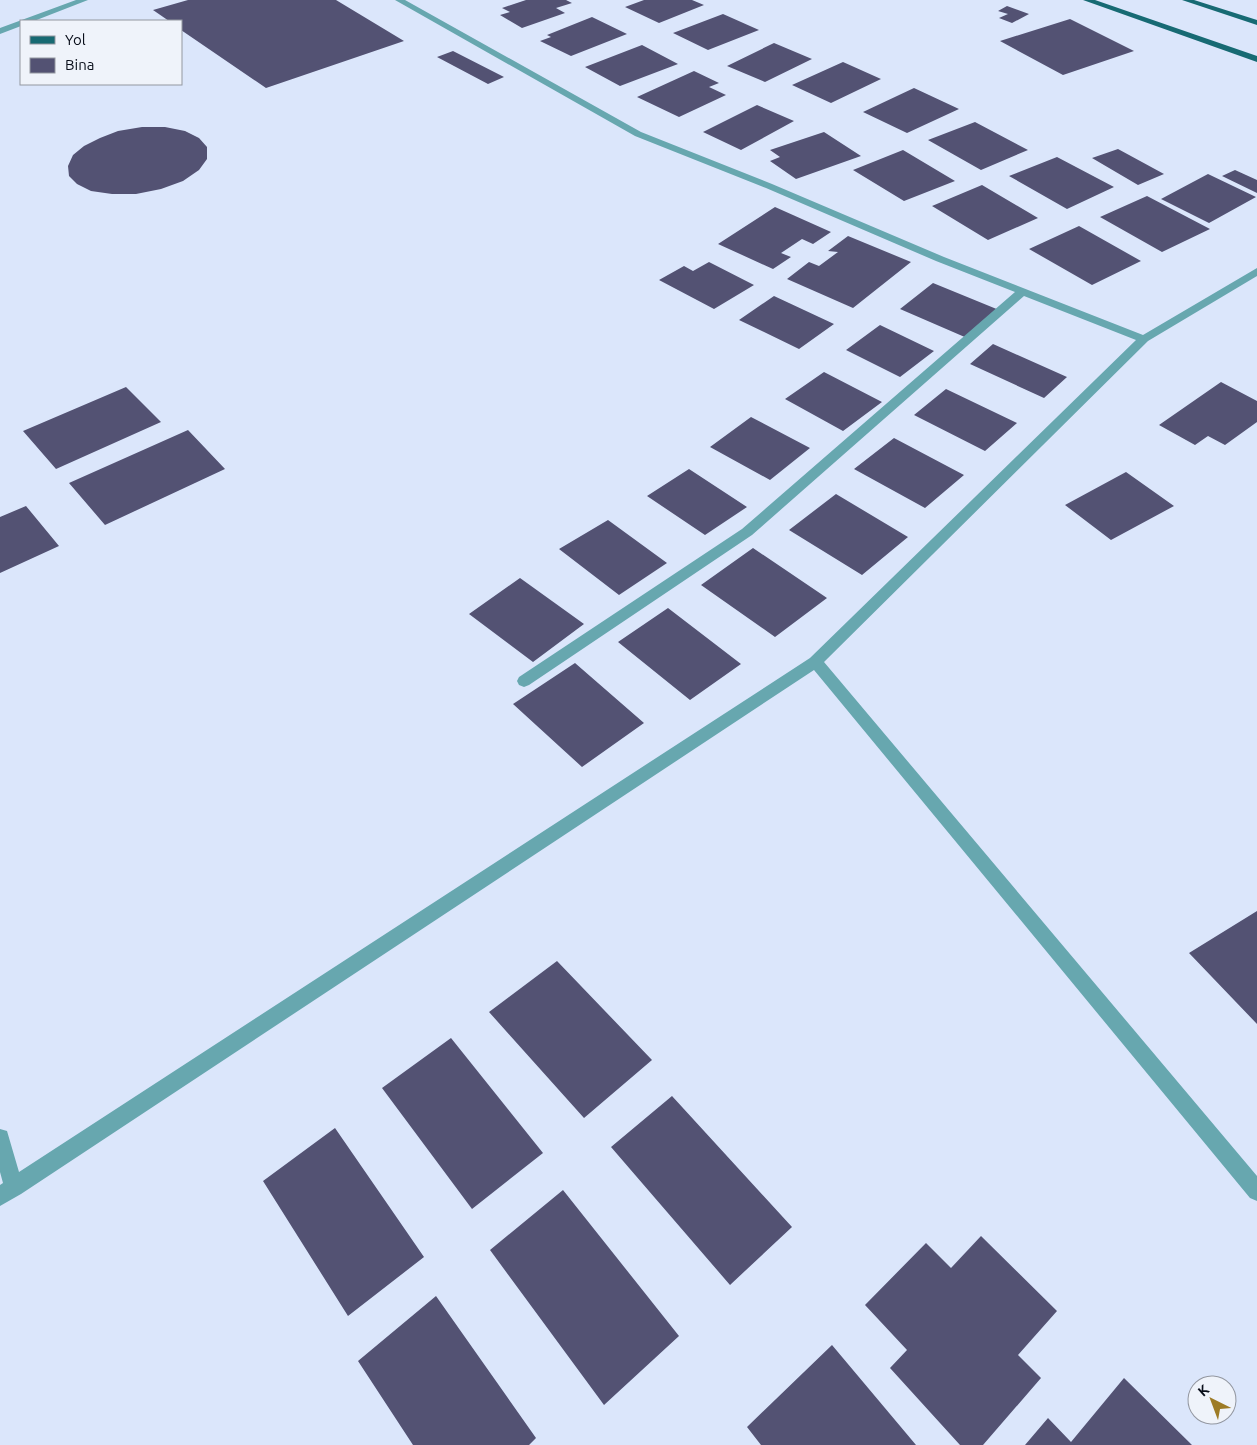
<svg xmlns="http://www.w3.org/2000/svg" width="1257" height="1445" font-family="Ubuntu,sans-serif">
<rect width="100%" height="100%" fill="#dbe6fb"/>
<path fill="#535273" d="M188 0H336L404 41 266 88 181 30V21H169L153 10Z
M526 0H566L572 3 556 8 565 13 522 28 500 15 510 12 502 8Z
M644 0H692L704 5 659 23 625 7Z
M1007 6 1029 14 1012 23 999 18 1008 14 998 11Z
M723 14 759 30 708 50 673 33Z
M592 17 627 34 571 56 540 41 551 37 547 35Z
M1070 19 1134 51 1063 75 1000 41Z
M774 43 812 59 765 82 727 66Z
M642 45 678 64 620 86 585 67Z
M453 51 504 77 488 84 437 57Z
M843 62 881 79 831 103 792 85Z
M694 71 719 83 709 87 726 95 679 117 637 97Z
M914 88 959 109 907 133 863 112Z
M757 105 794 121 741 150 703 132Z
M975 122 1028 150 981 170 928 140Z
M142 127H165L185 131 199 138 207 147V159L199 170 183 181 161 189 136 194H112L91 191 77 184 69 176 68 166 73 155 84 146 100 138 118 131Z
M824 132 861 156 796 179 770 161 780 157 770 150Z
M1118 149 1164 174 1138 185 1092 158Z
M903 150 955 181 904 201 853 170Z
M1057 157 1114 187 1067 209 1009 176Z
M1235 170 1257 180V193L1222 176Z
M1208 174 1256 197 1209 223 1161 199Z
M982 185 1038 218 988 240 932 206Z
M1147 196 1210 229 1162 252 1100 217Z
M775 207 831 232 813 244 802 239 781 253 791 257 773 269 718 244Z
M1079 226 1141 261 1092 285 1029 249Z
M848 236 911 262 853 308 787 279 809 262 819 266 838 252 828 251Z
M709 262 754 285 714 309 659 280 684 266 693 271Z
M933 283 999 310 967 338 900 309Z
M774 296 834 324 799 349 739 320Z
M880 325 934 351 900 377 846 350Z
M993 344 1067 377 1044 398 970 364Z
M824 372 882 402 843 431 785 399Z
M1221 382 1257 401V422L1225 445 1208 436 1195 445 1159 425Z
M126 387 161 422 56 469 23 431Z
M946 389 1017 423 985 451 914 415Z
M751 417 810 448 770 480 710 447Z
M188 430 225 469 105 525 69 483Z
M894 438 964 475 925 508 854 469Z
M689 469 747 507 705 535 647 496Z
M1126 472 1174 506 1111 540 1065 505Z
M836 494 908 537 862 575 789 530Z
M26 506 59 546 0 573V517Z
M608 520 667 563 619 595 559 549Z
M753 548 827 598 775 637 701 585Z
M520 578 584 624 533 662 469 614Z
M668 608 741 664 690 700 618 642Z
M575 663 644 723 582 767 513 704Z
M1257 911V1024L1189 953Z
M557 961 652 1060 584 1118 489 1012Z
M451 1038 543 1153 472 1209 382 1088Z
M672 1096 792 1227 730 1285 611 1147Z
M335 1128 424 1257 348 1316 263 1181Z
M563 1190 679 1336 604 1405 490 1250Z
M981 1236 1057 1311 1018 1355 1041 1378 983 1445H960L890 1368 907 1350 865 1305 926 1243 951 1268Z
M436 1296 536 1438 529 1445H413L358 1361Z
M832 1345 916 1445H761L747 1427Z
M1124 1378 1192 1445H1025L1048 1418 1071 1442Z"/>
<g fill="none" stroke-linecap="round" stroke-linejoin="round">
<path fill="#67a7af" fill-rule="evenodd" d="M76 0H88L34 21H21V26L0 34V28Z
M395 0H405L641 132 772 184 944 257 1143 335 1257 268V276L1148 341 824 662 1257 1176V1201L1250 1198 814 670 21 1194 0 1206V1185L3 1183 0 1172V1129L7 1131 19 1172 810 658 1136 340 1024 296 752 535 529 685 524 687 519 685 517 681 519 677 742 529 1015 292 936 261 766 188 635 136Z"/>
<path fill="#176a73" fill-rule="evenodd" d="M1083 0H1095L1257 56V62Z
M1182 0H1194L1257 20V25Z"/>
</g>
<rect x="20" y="20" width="162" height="65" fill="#eff3fa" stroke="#9397a0"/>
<rect x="30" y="36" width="25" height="8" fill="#176a73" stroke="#9397a0"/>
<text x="65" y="45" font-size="15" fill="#080d19">Yol</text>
<rect x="30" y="58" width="25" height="15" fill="#535273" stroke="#9397a0"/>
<text x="65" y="70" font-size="15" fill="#080d19">Bina</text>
<g transform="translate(1212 1400) rotate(318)"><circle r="24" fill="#eff3fa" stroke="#9397a0"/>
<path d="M0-4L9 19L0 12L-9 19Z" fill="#9d7b26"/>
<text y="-8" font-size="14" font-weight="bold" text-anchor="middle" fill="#080d19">K</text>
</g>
</svg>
